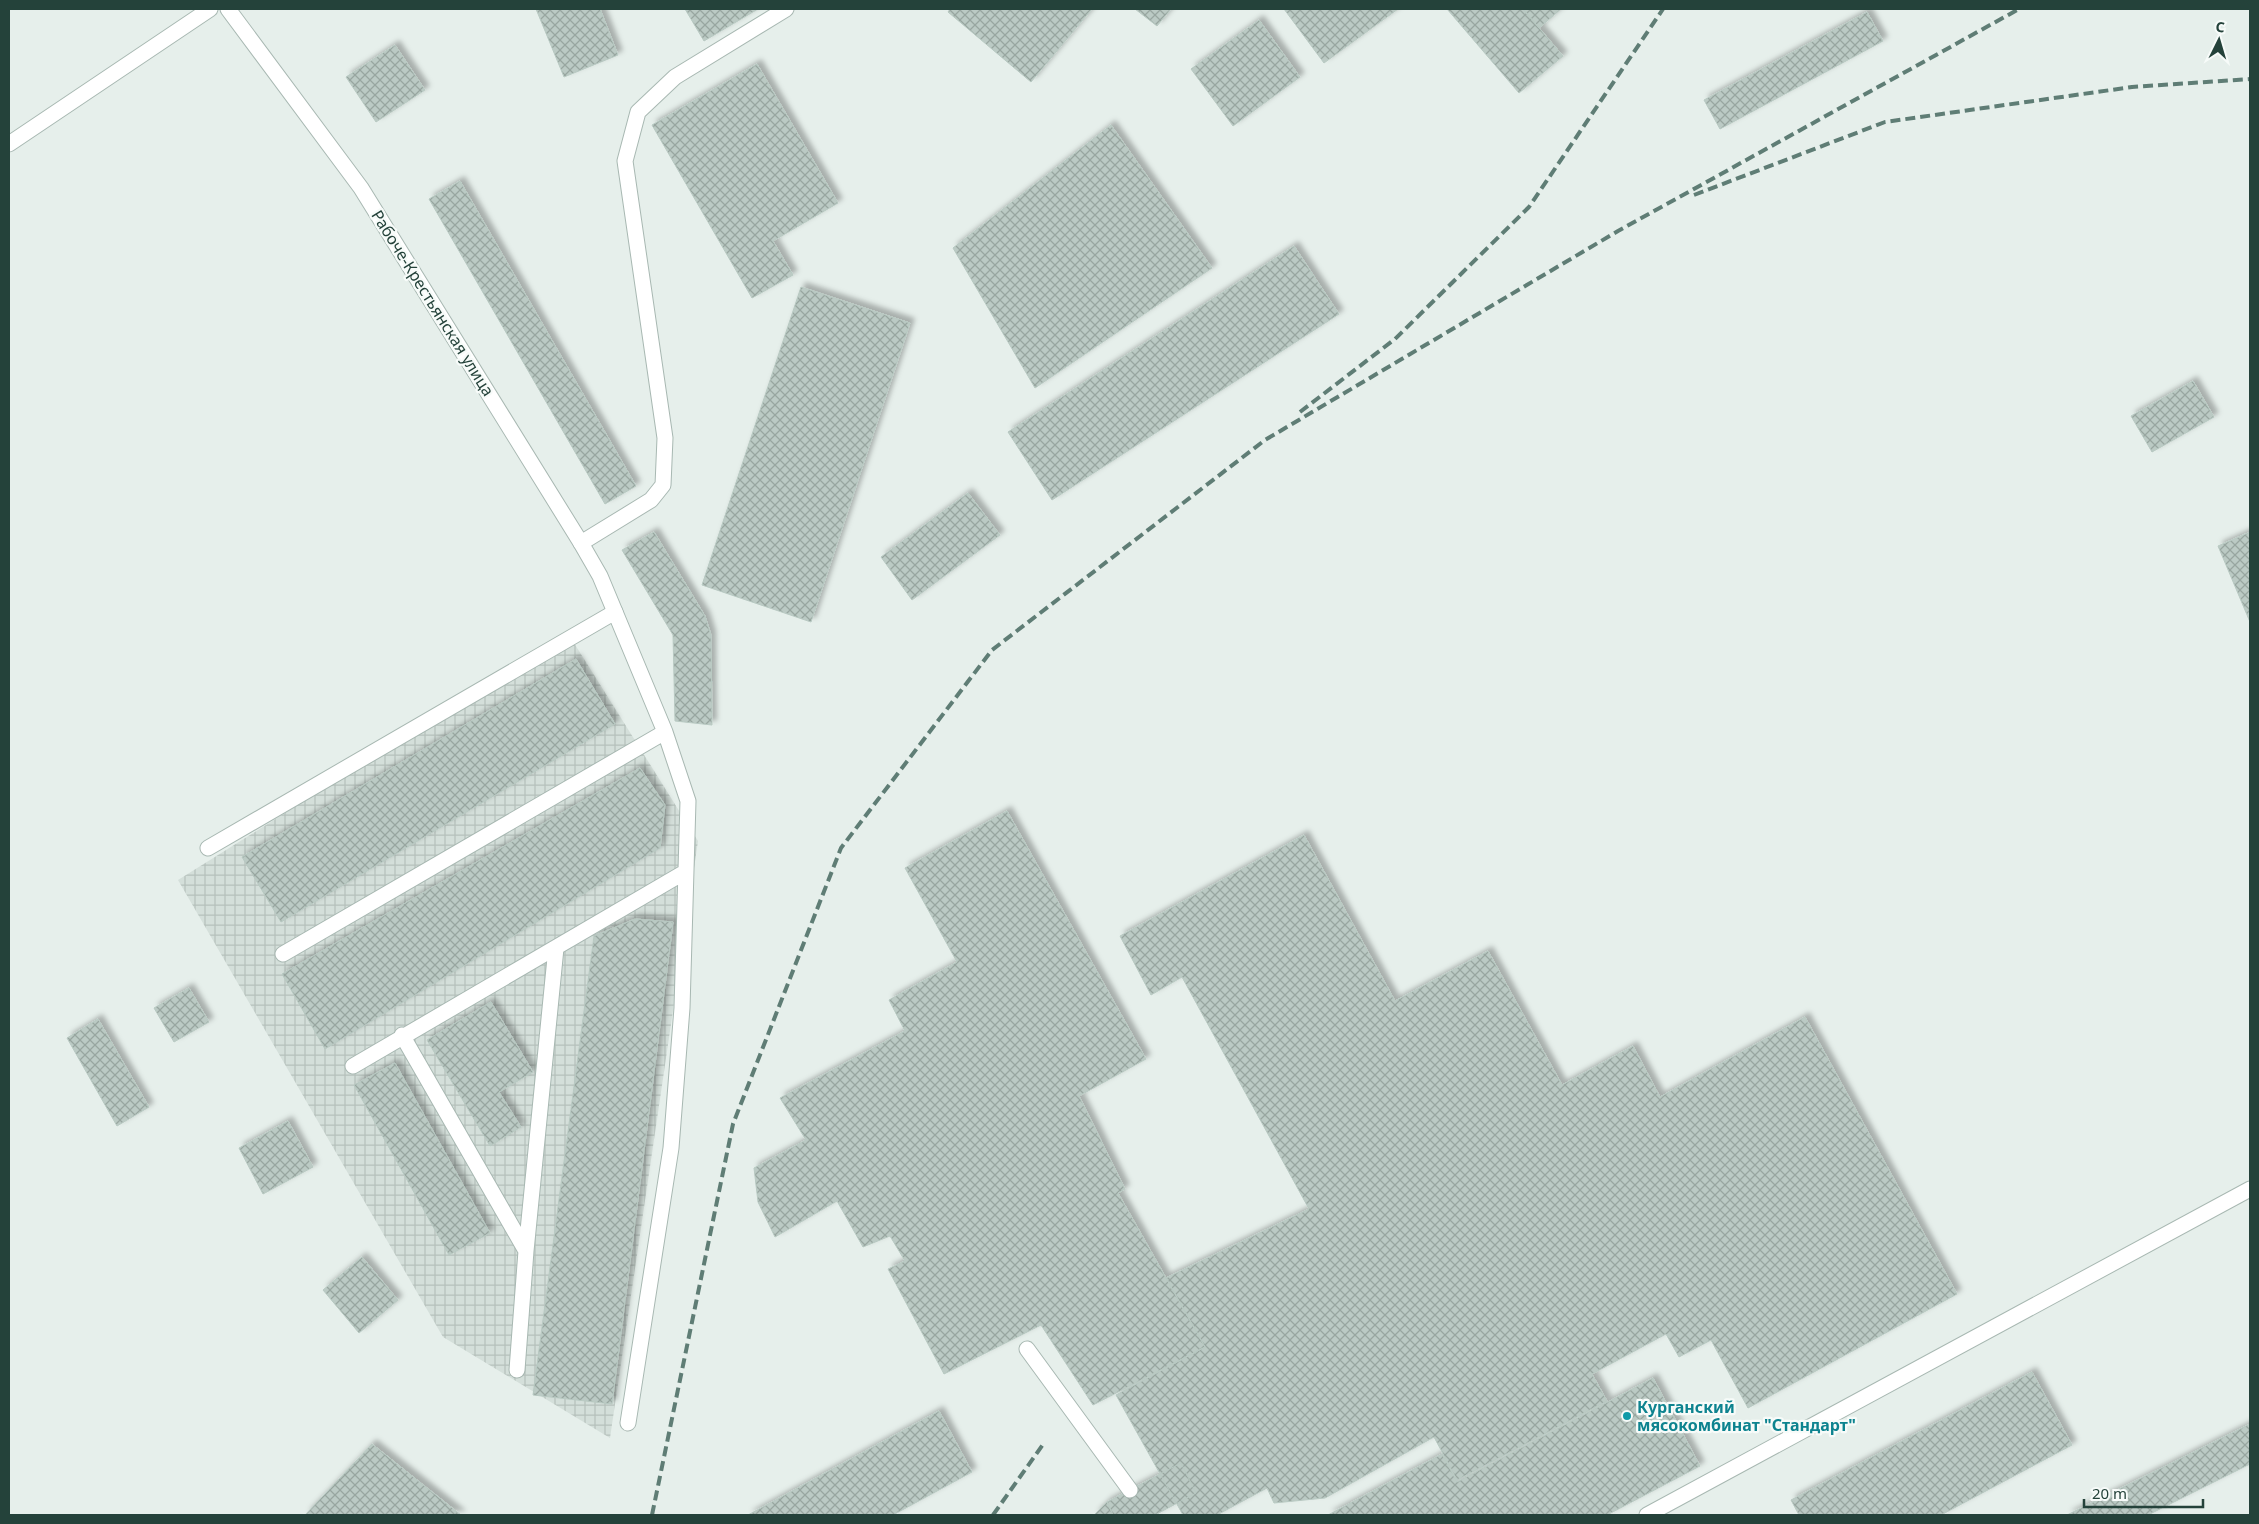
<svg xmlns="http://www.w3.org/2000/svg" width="2259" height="1524" font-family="'Noto Sans',sans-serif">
<defs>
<pattern id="industrial-grid" width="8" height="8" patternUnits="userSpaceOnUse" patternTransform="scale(1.25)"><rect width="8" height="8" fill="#d4dfda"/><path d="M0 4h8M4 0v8" fill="none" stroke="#b6c1bc"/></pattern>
<pattern id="building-cross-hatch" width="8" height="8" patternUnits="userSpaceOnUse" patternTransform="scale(1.25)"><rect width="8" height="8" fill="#bbcac4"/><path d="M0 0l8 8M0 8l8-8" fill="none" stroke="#98a6a0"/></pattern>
<filter id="shadow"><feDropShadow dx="4.5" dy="-4.5" stdDeviation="2.5" flood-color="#0004"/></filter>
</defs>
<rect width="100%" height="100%" fill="#e6efeb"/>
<path fill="url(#industrial-grid)" d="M569 635 698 841 610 1438 443 1337 178 880Z"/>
<path fill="url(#building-cross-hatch)" stroke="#b8c9c2" filter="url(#shadow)" d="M536 9H600L618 55 564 77Z
M685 9H758L704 41Z
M950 9H1092L1031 82 948 12Z
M1135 9H1171L1157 26Z
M1284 9H1398L1324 63Z
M1447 9H1523L1563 56 1519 93Z
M1523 9H1561L1539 28Z
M1867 12 1883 41 1720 129 1704 100Z
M1259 20 1300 77 1233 126 1191 69Z
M395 45 425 90 376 122 346 77Z
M757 64 838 203 773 241 793 275 752 298 652 125Z
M1111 125 1212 268 1035 388 953 248Z
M460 181 636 486 605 504 429 199Z
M1294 246 1339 314 1052 500 1008 432Z
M801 287 910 323 811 622 702 585Z
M2193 381 2214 417 2152 452 2131 416Z
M968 493 1000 535 912 600 881 557Z
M654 532 705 616 711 635 712 725 675 721 673 635 622 550Z
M2250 532V622L2218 546Z
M576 659 615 724 281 922 242 857Z
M640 768 665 805 660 848 325 1049 282 974Z
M1007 811 1146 1059 1079 1096 1125 1189 1118 1193 1205 1347 1093 1405 1041 1325 944 1374 888 1269 905 1261 890 1236 863 1247 837 1201 775 1237 758 1202 754 1168 806 1140 780 1098 905 1031 889 1000 957 962 905 868Z
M1304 835 1395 1001 1488 951 1562 1085 1633 1046 1660 1097 1805 1017 1957 1294 1748 1408 1711 1340 1679 1357 1666 1334 1592 1374 1607 1401 1457 1480 1434 1437 1325 1498 1274 1503 1267 1488 1217 1515H1183L1116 1395 1205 1347 1166 1278 1309 1209 1182 977 1151 995 1120 936Z
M635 919 673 922 612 1404 533 1395 594 936Z
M189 988 209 1022 174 1042 154 1008Z
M491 1002 533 1072 499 1092 521 1127 490 1146 427 1040Z
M98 1019 149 1107 117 1126 67 1038Z
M395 1063 490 1233 449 1255 354 1085Z
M288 1121 313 1167 263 1194 239 1148Z
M362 1257 398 1300 359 1333 323 1290Z
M2032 1372 2072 1445 1941 1515H1799L1791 1500Z
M1653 1378 1700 1466 1607 1515H1328L1442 1454 1457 1482Z
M939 1411 972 1472 893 1515H748Z
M2250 1424V1464L2148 1515H2067Z
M372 1444 461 1515H305Z
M1181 1463 1196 1493 1155 1515H1113L1107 1502Z
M1107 1502 1113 1515H1094Z"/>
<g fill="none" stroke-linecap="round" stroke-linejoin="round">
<g stroke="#a8b8b2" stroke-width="17">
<path id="lane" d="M581 543 651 500 663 485 665 438 625 161 638 112 675 77 786 9
M208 848 615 612 665 732 688 801 682 1008 671 1148 628 1423
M283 954 665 732
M402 1035 526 1251
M353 1066 685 872
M1027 1349 1130 1490
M517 1370 526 1251 556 948
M1647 1515 2250 1189"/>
</g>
<g stroke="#a8b8b2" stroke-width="17">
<path id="street" d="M228 9 361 188 581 543 600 576 615 612
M9 144 210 9"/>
</g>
<use href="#lane" stroke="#fff" stroke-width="15"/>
<use href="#street" stroke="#fff" stroke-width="15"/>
<path stroke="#5f7d75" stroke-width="4" stroke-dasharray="10 5" stroke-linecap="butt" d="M1694 195 1885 122 2132 87 2250 79
M1300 412 1395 339 1529 207 1663 9
M652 1515 733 1124 841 848 992 650 1265 440 1618 231 2019 9
M993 1515 1044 1443"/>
</g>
<circle fill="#0f9aa8" stroke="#f7fbf9" stroke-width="2" cx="1627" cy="1416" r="5"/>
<g text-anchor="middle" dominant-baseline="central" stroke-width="4.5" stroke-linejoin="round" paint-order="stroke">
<g font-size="16" fill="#24423a" stroke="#f7fbf9">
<text transform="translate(433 303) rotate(58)">Рабоче-Крестьянская улица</text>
</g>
<g font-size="16" font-weight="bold" fill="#0d838f" stroke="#f7fbf9" text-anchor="start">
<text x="1637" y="1407">Курганский<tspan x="1637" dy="18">мясокомбинат "Стандарт"</tspan></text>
</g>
</g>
<rect width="2259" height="1524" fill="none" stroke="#24423a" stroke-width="20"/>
<g transform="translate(2219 40) rotate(5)" stroke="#f7fbf9" stroke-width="4" paint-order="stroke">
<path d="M0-4L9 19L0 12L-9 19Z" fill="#24423a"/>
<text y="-8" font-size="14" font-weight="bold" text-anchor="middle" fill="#24423a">С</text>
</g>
<path d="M2084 1499v8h119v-8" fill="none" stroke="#24423a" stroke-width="2.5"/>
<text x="2092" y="1499" font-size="15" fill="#24423a" stroke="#f7fbf9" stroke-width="4" paint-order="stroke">20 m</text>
</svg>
